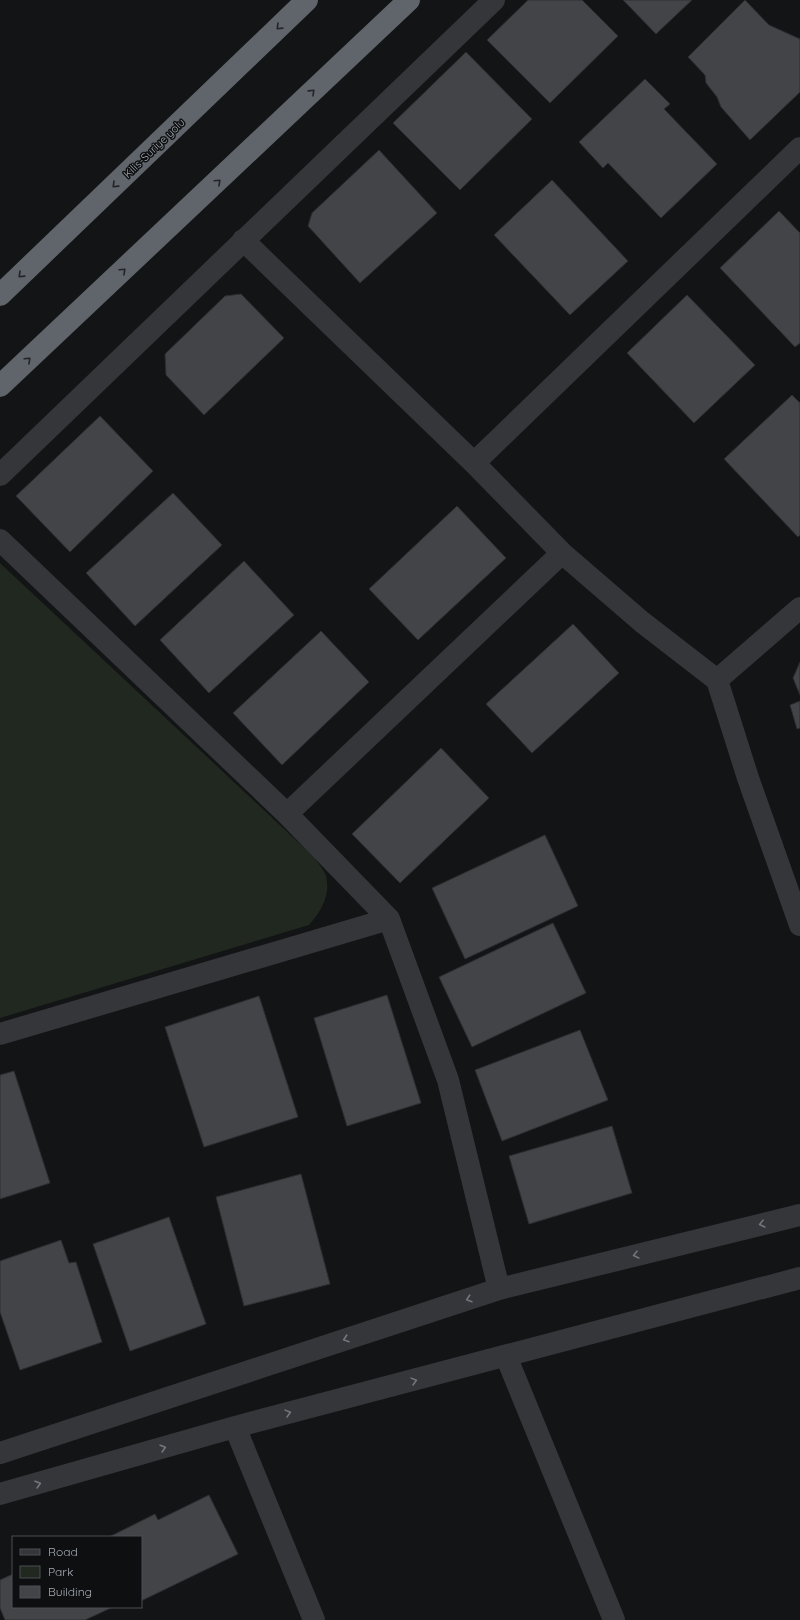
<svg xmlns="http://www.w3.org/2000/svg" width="800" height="1620" font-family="Quicksand,sans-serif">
<rect width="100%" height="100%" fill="#131415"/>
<path fill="#202820" d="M0 563 314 857C318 863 324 870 326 876 331 895 321 912 309 925L0 1018Z"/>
<path fill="#424448" stroke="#2d2e31" d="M528 0H582L618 36 550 103 487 40Z
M623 0H692L656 34Z
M745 0 769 25 800 39V92L750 140 721 107 717 97 706 83 705 75 688 57Z
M466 52 532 119 460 190 393 123Z
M645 79 670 104 664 109 717 164 661 218 608 163 603 168 579 142Z
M379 150 437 213 360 283 308 226 312 213Z
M552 180 628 261 570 315 494 235Z
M779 211 800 233V343L795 347 720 268Z
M241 294 284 338 204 415 166 375 165 354 225 296Z
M687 295 755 365 694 423 627 353Z
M792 395 800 403V535L798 537 724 459Z
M100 416 153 471 70 552 16 496Z
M173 493 222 545 135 626 86 573Z
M457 506 506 558 418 640 369 589Z
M244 561 294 615 209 693 160 640Z
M573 624 619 673 532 753 486 704Z
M321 631 369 682 282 765 233 713Z
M800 662V695L793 678Z
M800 701V728L797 729 790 705Z
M441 748 489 798 400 883 352 834Z
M545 835 578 906 465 959 432 888Z
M553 923 586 993 472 1047 439 977Z
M387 995 421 1103 347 1126 314 1018Z
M259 996 298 1117 204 1147 165 1027Z
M580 1030 608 1100 502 1141 475 1070Z
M14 1071 50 1183 0 1199V1075Z
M612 1126 632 1193 529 1224 509 1156Z
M301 1174 330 1284 244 1306 216 1197Z
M169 1217 206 1324 130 1351 93 1244Z
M61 1240 69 1263 76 1262 102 1342 20 1370 0 1312V1261Z
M209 1495 238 1554 141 1601V1537H109L155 1514 158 1520Z
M13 1574V1607H113L85 1620H5L0 1608V1580Z"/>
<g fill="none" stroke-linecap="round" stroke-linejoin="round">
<path stroke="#34363a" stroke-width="22" d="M243 240 474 463 562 553 642 622 717 680 748 778 800 925
M474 463 800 148
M0 475 494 0
M0 540 287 814 389 919 448 1080 499 1289
M717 680 800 608
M287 814 562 553
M0 1034 389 919
M506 1356 614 1620
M235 1427 314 1620
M0 1453 499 1289 800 1215
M0 1494 235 1427 800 1278"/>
<path stroke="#60646b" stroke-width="22" d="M0 295 307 0
M0 386 409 0"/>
</g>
<defs><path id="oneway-chevron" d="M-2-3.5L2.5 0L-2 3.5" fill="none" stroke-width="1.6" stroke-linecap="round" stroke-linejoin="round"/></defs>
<g stroke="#222427">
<use href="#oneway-chevron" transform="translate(279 27) rotate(136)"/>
<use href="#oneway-chevron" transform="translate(312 92) rotate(-44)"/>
<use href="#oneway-chevron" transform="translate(218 182) rotate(-43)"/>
<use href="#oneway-chevron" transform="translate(115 185) rotate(136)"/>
<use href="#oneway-chevron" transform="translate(123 271) rotate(-43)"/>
<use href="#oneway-chevron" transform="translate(21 275) rotate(136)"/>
<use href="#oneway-chevron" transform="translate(28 360) rotate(-43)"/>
</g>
<g stroke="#72777e">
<use href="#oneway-chevron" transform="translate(762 1224) rotate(166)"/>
<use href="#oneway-chevron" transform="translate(636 1255) rotate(166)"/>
<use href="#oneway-chevron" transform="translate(469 1299) rotate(162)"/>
<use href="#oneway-chevron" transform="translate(346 1339) rotate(162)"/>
<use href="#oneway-chevron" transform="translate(414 1381) rotate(-15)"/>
<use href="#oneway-chevron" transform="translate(288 1413) rotate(-15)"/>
<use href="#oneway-chevron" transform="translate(163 1448) rotate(-16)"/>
<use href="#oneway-chevron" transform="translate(38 1484) rotate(-16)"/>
</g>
<g text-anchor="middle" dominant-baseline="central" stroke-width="3" stroke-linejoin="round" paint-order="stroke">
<g font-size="11" fill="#a5acb5" stroke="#0e0f10">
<text transform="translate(154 148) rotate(-44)">Kilis-Suriye yolu</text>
</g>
</g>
<rect x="12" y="1536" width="130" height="72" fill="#0e0f10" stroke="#4a4e52"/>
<rect x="20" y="1549" width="20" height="6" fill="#34363a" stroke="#4a4e52"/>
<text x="48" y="1556" font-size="12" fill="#a5acb5">Road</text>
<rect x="20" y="1566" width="20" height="12" fill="#202820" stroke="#4a4e52"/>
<text x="48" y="1576" font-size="12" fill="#a5acb5">Park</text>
<rect x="20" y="1586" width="20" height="12" fill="#424448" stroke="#4a4e52"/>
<text x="48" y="1596" font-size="12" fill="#a5acb5">Building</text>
</svg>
